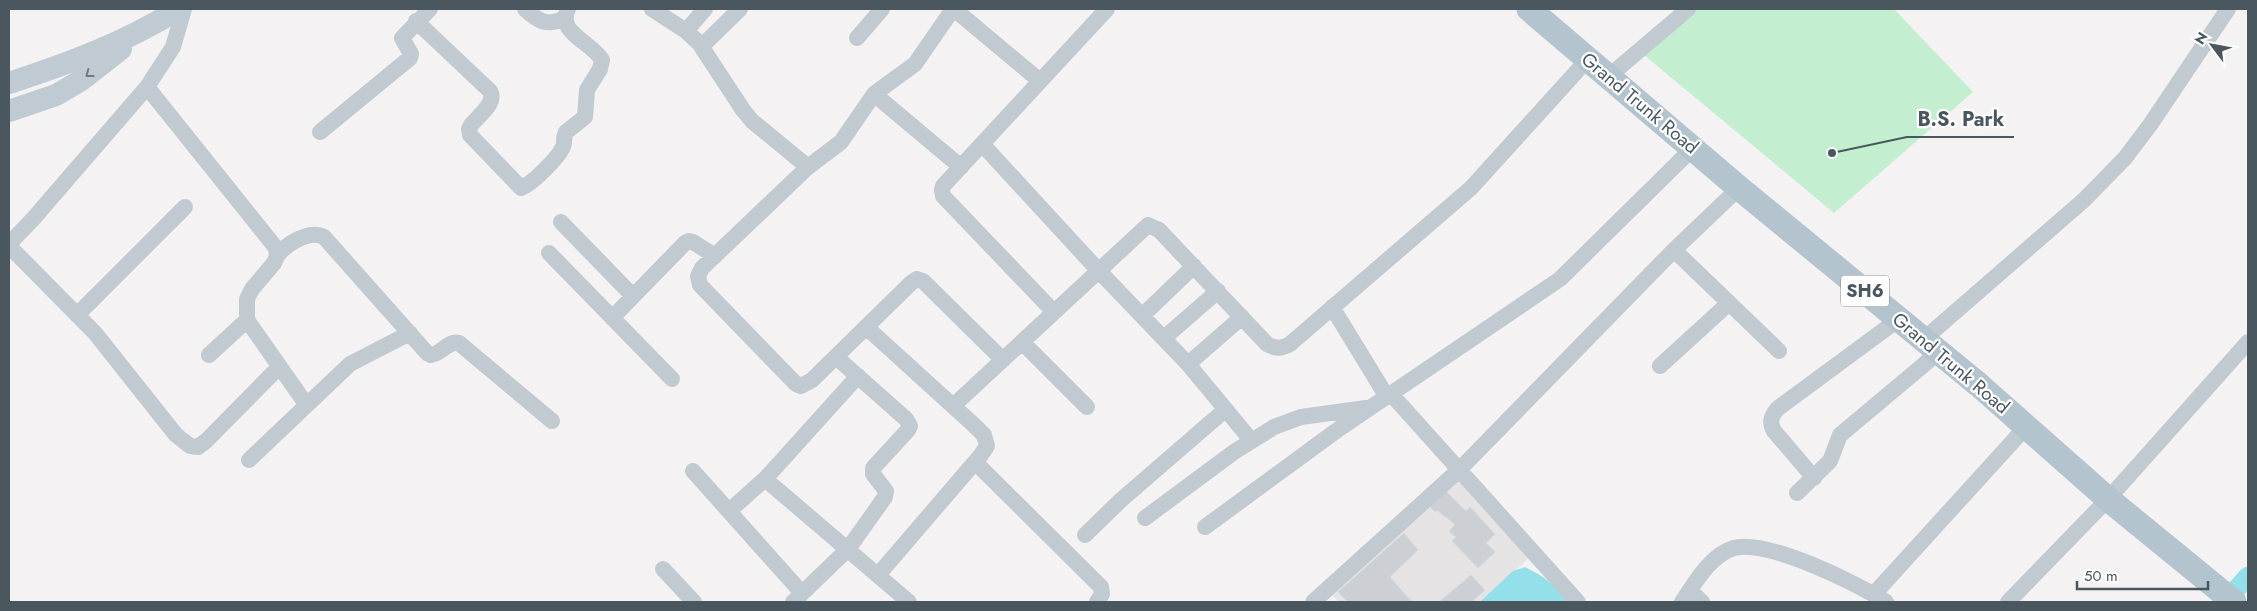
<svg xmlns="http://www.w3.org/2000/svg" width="2257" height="611" font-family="Jost,sans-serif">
<rect width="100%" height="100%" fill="#f4f2f2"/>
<path fill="#e5e3e4" d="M1457 474 1532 555 1482 602H1339L1328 592Z"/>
<path fill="#c3efd0" d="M1697 9H1894L1973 92 1834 213 1644 55Z"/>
<path fill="#93e0ea" d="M1525 567C1541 575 1559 586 1567 602H1480L1513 571Z"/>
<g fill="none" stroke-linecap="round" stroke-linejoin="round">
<path stroke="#93e0ea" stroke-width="19" d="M2225 602 2248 576"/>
</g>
<path fill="#ccd0d4" stroke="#d6d9dd" d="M1445 490 1466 511 1470 507 1495 534 1486 543 1495 552 1478 568 1452 541 1456 537 1449 531 1455 525 1446 517H1445L1437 510 1435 512 1429 506Z
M1404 533 1418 550 1390 577 1412 602H1348L1338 592Z
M1471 575 1485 590 1471 602H1439Z"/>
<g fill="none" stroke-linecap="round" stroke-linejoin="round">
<path stroke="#c0cad0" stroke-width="16" d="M525 9C538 21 547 27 564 18
M652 9 686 31 699 43 743 110 752 121 808 167
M953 9 915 64 874 94 841 142 808 167 702 268 698 276 700 285 796 384 801 386 812 380 911 283 917 279 923 281 1003 360
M954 9 1040 81
M416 21 490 91C497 103 478 116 471 125L469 129 470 135 521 188C532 184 558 158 563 147 565 142 563 137 566 132L585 117 587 90 600 69 602 60C592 42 556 33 568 9
M686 31 705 9
M857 38 882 9
M702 46 740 9
M1608 77 1688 9
M147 87 276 248 277 256 274 263 252 289 247 299V320L306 404
M874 94 961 167
M320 132 410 58 411 54 402 38 430 9
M982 144 1098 270 1188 364 1251 440
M561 222 633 296
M9 244 33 219 147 87 173 47 184 9
M9 246 95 333 176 435 190 446 198 447 206 441 279 367
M1674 250 1779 351
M549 253 672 379
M277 256C286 244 310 229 324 237L427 353 431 355C442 354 448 340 459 343L552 421
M1332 307 1387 397
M1054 312 943 196 942 190 943 186 1107 9
M77 315 185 207
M1142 316 1194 266
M612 318 685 243 689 241 693 242 715 256
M866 327 975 426 984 435 987 446 981 455 878 575
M1164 338 1218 291
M1924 339 2084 200 2125 158 2150 125 2228 9
M1022 342 1087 407
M209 355 247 320
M1188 364 1242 317
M1660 366 1729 303
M1391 394 1578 602
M953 406 1148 225 1159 230 1267 344C1276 349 1281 349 1290 344L1471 188 1588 59
M249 460 350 364 410 333
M975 462 1101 587 1102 594 1097 602
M693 471 802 593
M1814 478 1774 431C1769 422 1771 417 1777 409L1899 319
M765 479 909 602
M1797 493 1830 461 1840 435 1939 352
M729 511 765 479 858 376
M1145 518 1234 452 1274 427 1301 417 1366 408
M1205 527 1336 431 1560 279 1693 148
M1085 535 1121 500 1225 410
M663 569 694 602
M1690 591 1702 602
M1874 594 2026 427
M793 602 848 549 885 497 886 491 873 474V468L908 430 910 426 906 419 836 357
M1313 602 1459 470 1674 250 1739 188
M1682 602C1695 583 1710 555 1734 548 1767 539 1857 583 1886 602
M2008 602 2108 499 2248 342"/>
<path stroke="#bfcad2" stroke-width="22" d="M9 83C70 63 124 43 179 9
M9 111 56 95 80 81 121 49"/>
<path stroke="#b3c4cf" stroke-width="25" d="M1529 9 1739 188 1979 385 2108 499 2234 602"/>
</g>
<defs><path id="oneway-chevron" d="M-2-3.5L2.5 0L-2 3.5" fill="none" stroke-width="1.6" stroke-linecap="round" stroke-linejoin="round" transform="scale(1.25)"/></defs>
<use stroke="#6d7a82" href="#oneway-chevron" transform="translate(89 74) rotate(143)"/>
<g text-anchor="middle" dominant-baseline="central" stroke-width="4.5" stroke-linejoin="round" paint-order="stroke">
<rect fill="#fff" stroke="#80898f" stroke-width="1" x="1841" y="275.5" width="48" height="31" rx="4"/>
<g font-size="18" font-weight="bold" fill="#4a575f">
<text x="1865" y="291">SH6</text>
</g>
<g font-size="19" fill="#4a575f" stroke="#fff">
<text transform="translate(1640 103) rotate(40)">Grand Trunk Road</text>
<text transform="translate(1951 363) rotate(40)">Grand Trunk Road</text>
</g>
</g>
<path fill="none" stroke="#4a575f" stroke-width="2" d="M1832 153L1907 137H2014"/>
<circle fill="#4a575f" stroke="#fff" stroke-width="2" cx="1832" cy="153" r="5"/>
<g font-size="20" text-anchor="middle" font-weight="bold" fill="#4a575f" stroke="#fff" stroke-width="4.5" stroke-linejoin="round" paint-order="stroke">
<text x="1961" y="126">B.S. Park</text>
</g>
<rect width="2257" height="611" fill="none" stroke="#4a575f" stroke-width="20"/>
<g transform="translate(2212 45) rotate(302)" stroke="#ffffff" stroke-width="4" paint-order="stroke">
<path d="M0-4L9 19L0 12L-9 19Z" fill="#4a575f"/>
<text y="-8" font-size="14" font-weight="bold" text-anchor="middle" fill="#4a575f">N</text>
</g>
<path d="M2077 581v8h131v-8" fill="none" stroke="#4a575f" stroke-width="2.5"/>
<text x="2084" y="581" font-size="15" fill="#4a575f" stroke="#ffffff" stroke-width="4" paint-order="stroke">50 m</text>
</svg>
